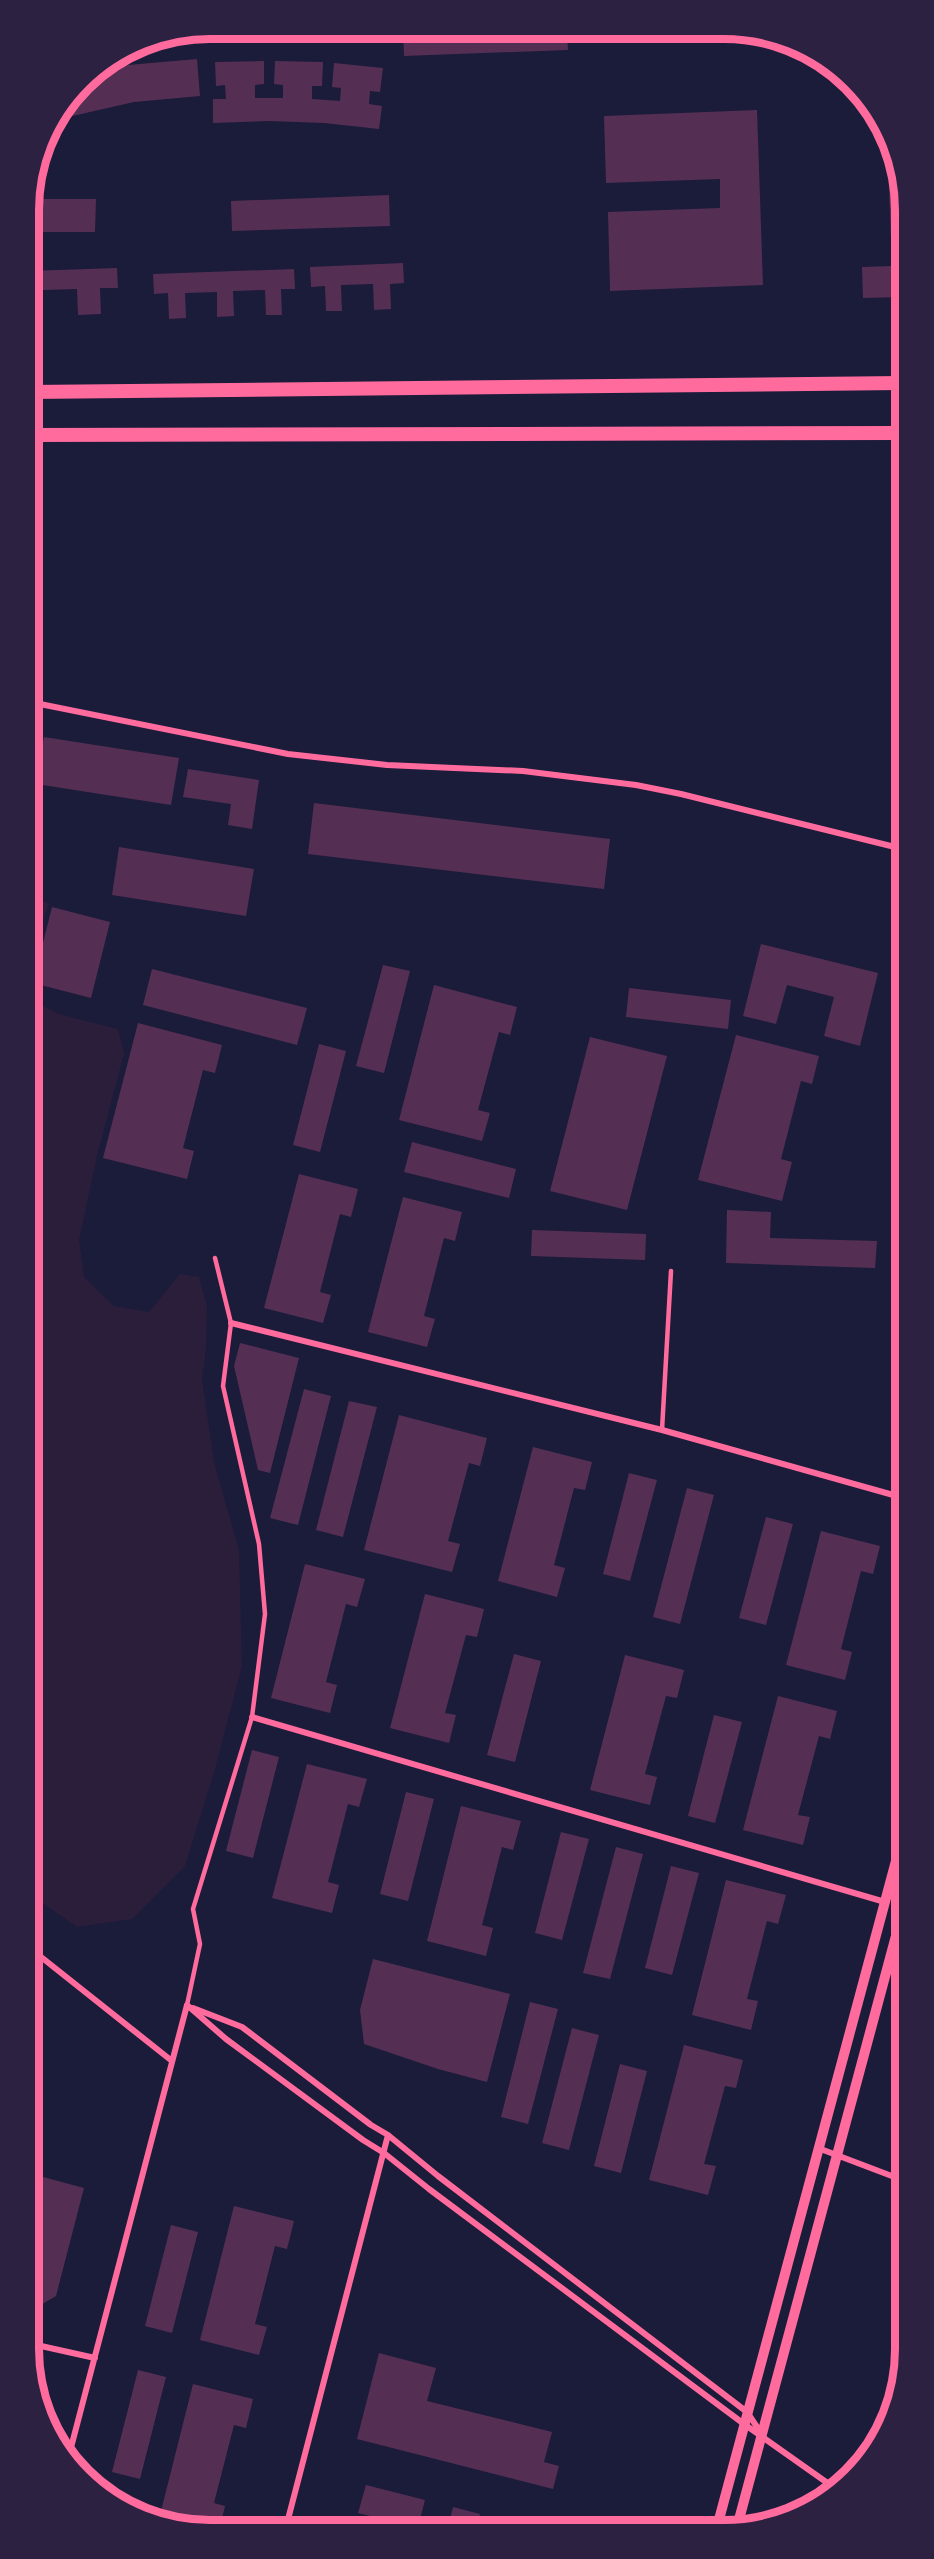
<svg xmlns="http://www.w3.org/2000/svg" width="934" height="2559" font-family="'IBM Plex Sans',sans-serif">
<rect width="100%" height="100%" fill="#1b1b3a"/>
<path fill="#2a1e3b" d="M30 896 49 904 42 921 30 935Z
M30 1000 62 1015 118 1029 124 1054 98 1152 79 1240 84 1277 114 1306 149 1312 180 1274 199 1277 207 1306 206 1349 202 1379 214 1462 239 1550 242 1666 216 1766 185 1866 132 1919 77 1927 31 1895Z"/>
<path fill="#542f53" d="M403 30 567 31 568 50 404 56Z
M197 59 200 96 134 102 68 117 52 123 91 73 128 65Z
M264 61V84L255 85V98H283V85L274 84 275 61 323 62 322 86H312V99L340 101 341 88 332 87 334 63 383 68 380 92 370 91 369 104 382 106 379 129 324 123 269 121 213 123V99H226L225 85 216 86 215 62Z
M757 110 763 285 610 291 608 212 720 208V179L606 183 604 116Z
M887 136 902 174V297L863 298 862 267 892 266Z
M389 195 390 226 232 231 231 201Z
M29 199H96L95 232H29Z
M403 263 404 283 390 284 391 309 374 310 373 284 341 285 342 311H326L325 286 311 287 310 267Z
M117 268 118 288H100L101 314 78 315 77 289 43 290V316H29V271Z
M294 269 295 289H281L282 315H266L265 290 233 291 234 316 217 317V292L185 293 186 318 169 319 168 293 154 294 153 274Z
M44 737 179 758 171 805 36 784Z
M188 769 259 780 252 829 228 825 231 804 183 797Z
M314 803 610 839 604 889 308 854Z
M119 847 254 869 246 916 112 895Z
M52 907 110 922 91 998 33 983Z
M761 944 878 973 860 1046 824 1036 834 997 787 985 776 1024 743 1016Z
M383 965 410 971 384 1073 356 1066Z
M152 969 307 1008 297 1045 143 1005Z
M434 985 517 1007 510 1035 499 1032 478 1110 490 1113 482 1141 399 1120Z
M629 988 731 1000 728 1029 626 1017Z
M138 1023 222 1045 215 1073 203 1070 183 1148 194 1151 187 1179 103 1158Z
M736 1035 819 1056 812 1084 801 1081 781 1159 792 1162 782 1201 698 1180Z
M590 1037 667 1056 627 1210 550 1191Z
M319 1044 346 1051 320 1152 293 1145Z
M412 1142 516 1169 509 1198 404 1172Z
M299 1174 358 1189 351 1217 340 1214 320 1292 331 1295 323 1323 264 1308Z
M403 1197 462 1212 455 1241 444 1238 424 1316 435 1319 427 1347 368 1332Z
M727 1210 771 1212 770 1238 877 1241 875 1268 726 1263Z
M532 1230 646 1234 645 1260 531 1256Z
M240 1343 299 1358 270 1473 258 1470 234 1366Z
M304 1389 331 1396 298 1525 270 1518Z
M349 1401 377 1407 343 1537 316 1530Z
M399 1415 487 1438 480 1466 469 1463 448 1541 460 1544 452 1572 364 1550Z
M533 1447 592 1462 585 1490 574 1488 554 1565 565 1568 557 1597 498 1581Z
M629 1473 657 1480 630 1581 603 1574Z
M687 1488 714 1495 680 1624 653 1617Z
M766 1517 793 1524 766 1625 739 1618Z
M821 1531 880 1546 873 1574 861 1571 841 1649 852 1652 845 1680 786 1665Z
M305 1564 365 1579 357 1607 346 1604 326 1682 337 1685 330 1713 271 1698Z
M425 1594 484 1609 477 1637 466 1635 445 1713 456 1715 449 1743 390 1728Z
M514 1654 541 1661 515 1762 487 1755Z
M625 1655 684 1670 677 1698 666 1696 645 1774 657 1777 650 1805 590 1790Z
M778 1696 837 1711 830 1739 819 1736 798 1815 810 1817 803 1845 743 1830Z
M714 1715 742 1722 715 1823 688 1816Z
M252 1750 279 1757 253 1858 226 1851Z
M307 1764 367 1779 359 1807 348 1804 328 1882 339 1885 332 1913 272 1898Z
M406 1792 434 1799 408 1901 380 1894Z
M461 1806 521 1821 513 1850 502 1847 482 1925 493 1928 486 1956 427 1941Z
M561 1832 589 1839 562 1940 535 1933Z
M616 1847 643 1854 610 1979 583 1973Z
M671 1866 699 1873 672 1975 645 1968Z
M726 1880 786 1895 778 1924 767 1921 747 1999 758 2001 751 2030 692 2015Z
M373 1959 510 1994 487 2082 438 2069 364 2044 360 2010Z
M530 2002 558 2009 528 2124 501 2117Z
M572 2028 599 2035 569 2150 542 2143Z
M684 2045 743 2060 736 2088 725 2086 704 2164 716 2166 708 2195 649 2180Z
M620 2064 647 2071 621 2173 594 2166Z
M32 2174 84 2188 56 2296 32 2310Z
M234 2206 294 2221 287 2249 275 2246 255 2324 267 2327 259 2355 200 2340Z
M171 2225 198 2232 172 2333 145 2326Z
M379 2353 436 2368 427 2401 552 2432 544 2462 559 2466 553 2489 357 2439Z
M138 2370 166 2377 140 2479 112 2472Z
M193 2384 253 2399 246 2428 234 2425 214 2503 225 2506 220 2527H192L159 2519Z
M366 2485 425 2500 418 2527H367L370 2516 358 2513Z
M453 2507 480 2514 477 2527H448Z
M511 2521 530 2526V2527H510Z"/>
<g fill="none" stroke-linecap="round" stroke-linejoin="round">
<path stroke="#ff6b9d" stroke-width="4.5" d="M662 1430 671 1271
M187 2005 200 1944 193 1909 252 1717 265 1614 259 1544 223 1386 231 1323 215 1258"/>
<path stroke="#ff6b9d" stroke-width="6" d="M30 702 288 754 387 765 523 771 636 785 681 794 903 849
M231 1323 662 1430 904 1498
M252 1717 885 1902
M31 1949 172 2061
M187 2005 226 2039 363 2140 384 2153 429 2189 744 2424 836 2489
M193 2008 242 2027 371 2125 388 2135 438 2176 747 2412 761 2433
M818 2148 905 2181
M32 2344 95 2358
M68 2459 187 2005
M286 2527 388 2135"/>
<path stroke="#ff6b9d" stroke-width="10" d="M717 2527 904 1831
M737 2527 904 1906"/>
<path stroke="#ff6b9d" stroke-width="14" d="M29 392 902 383
M29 435 902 433"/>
</g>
<path d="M0 0H934V2559H0ZM210 39H724A171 171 0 0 1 895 210V2349A171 171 0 0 1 724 2520H210A171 171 0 0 1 39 2349V210A171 171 0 0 1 210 39Z" fill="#2d2142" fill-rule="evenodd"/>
<path fill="none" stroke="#ff6b9d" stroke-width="8" d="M210 39H724A171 171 0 0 1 895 210V2349A171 171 0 0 1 724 2520H210A171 171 0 0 1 39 2349V210A171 171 0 0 1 210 39Z"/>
</svg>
